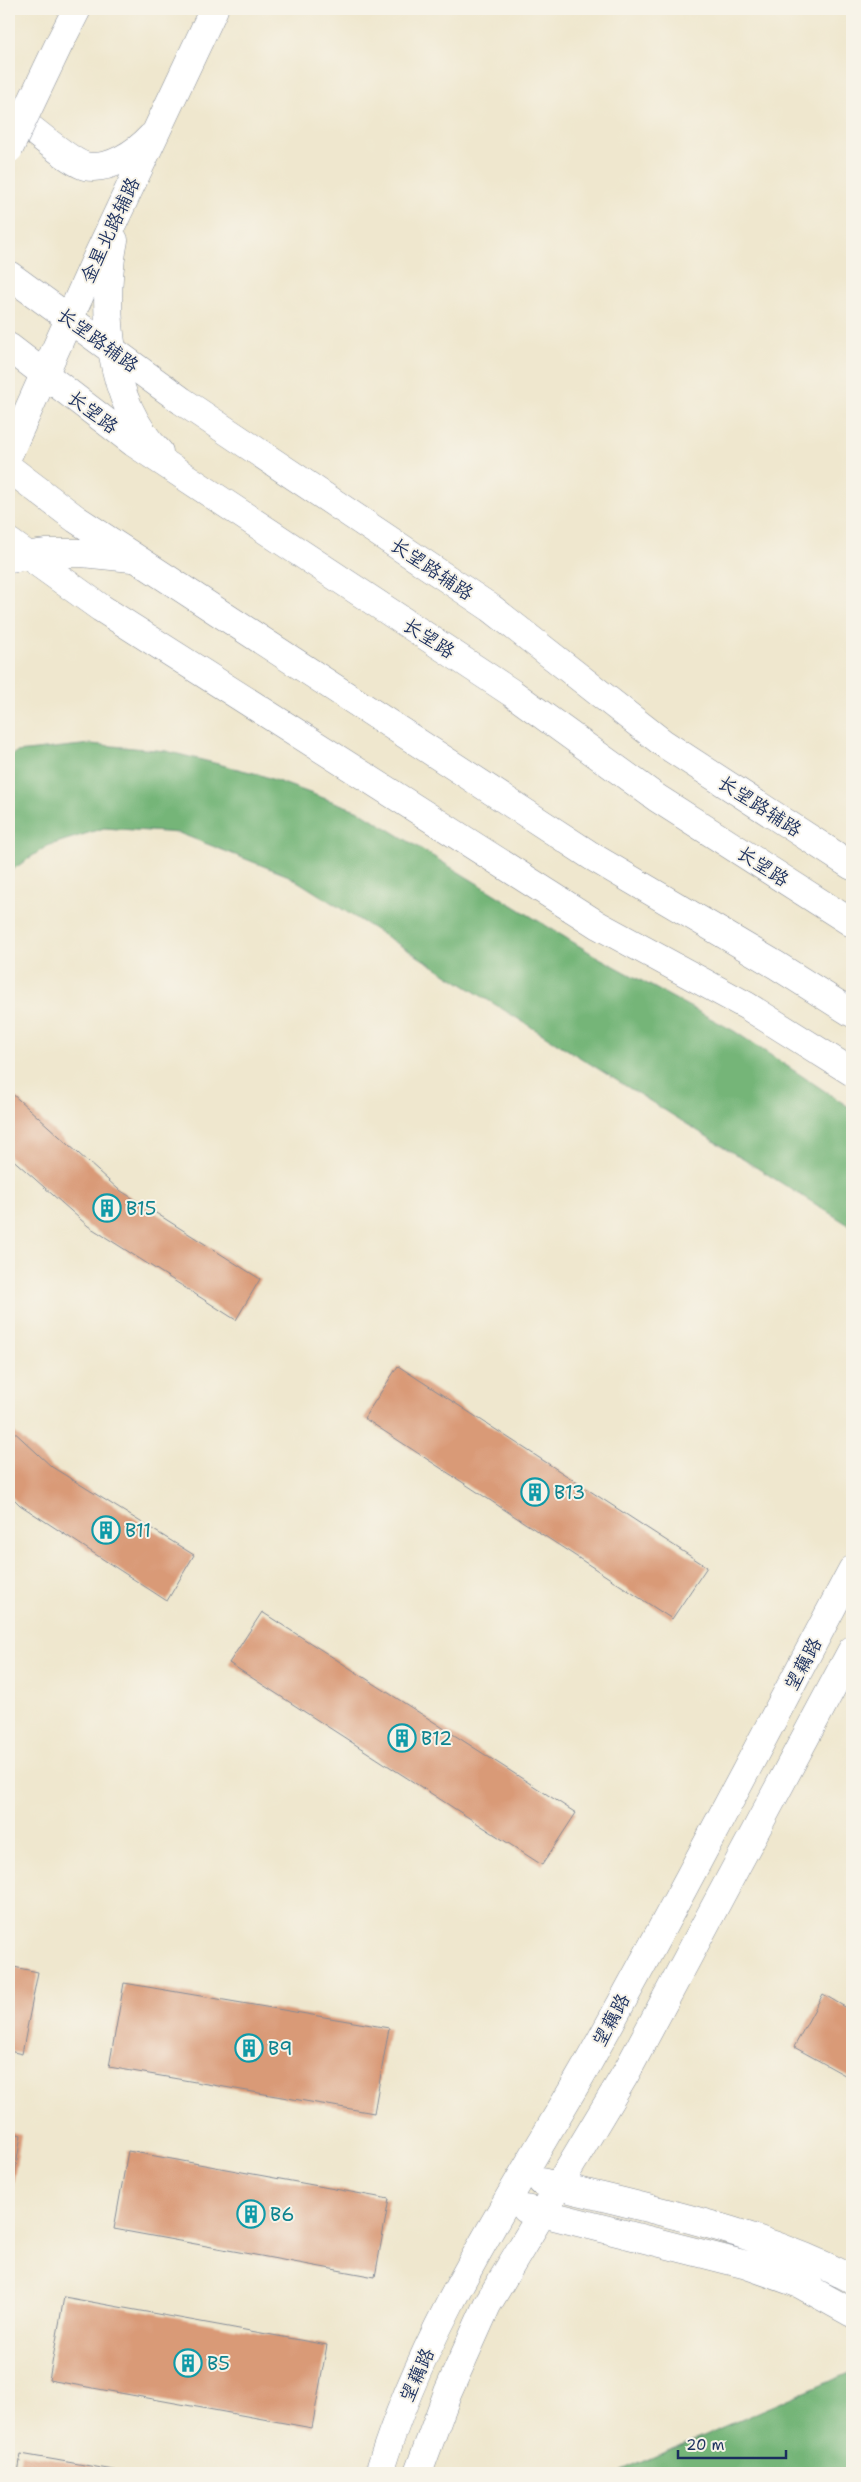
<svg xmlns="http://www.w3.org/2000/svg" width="861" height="2482" font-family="'Shantell Sans','LXGW WenKai TC',sans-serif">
<rect width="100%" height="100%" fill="#f7f3e8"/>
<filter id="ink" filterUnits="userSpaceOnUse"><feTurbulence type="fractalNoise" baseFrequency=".02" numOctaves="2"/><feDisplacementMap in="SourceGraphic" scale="10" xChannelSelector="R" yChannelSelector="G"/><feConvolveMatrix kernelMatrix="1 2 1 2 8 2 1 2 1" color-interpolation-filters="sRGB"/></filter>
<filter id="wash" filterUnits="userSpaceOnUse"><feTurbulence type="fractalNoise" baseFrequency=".0096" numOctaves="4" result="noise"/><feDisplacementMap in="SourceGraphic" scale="20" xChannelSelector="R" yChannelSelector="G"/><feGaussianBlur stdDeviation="1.12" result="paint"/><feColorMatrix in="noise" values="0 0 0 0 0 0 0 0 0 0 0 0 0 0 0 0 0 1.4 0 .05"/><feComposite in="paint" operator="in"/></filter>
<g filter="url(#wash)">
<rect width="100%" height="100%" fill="#efe7ce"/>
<path fill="#74b578" stroke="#48726b" d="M91 744 166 751 258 774 359 811 594 955 734 1031 852 1109V1227L289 876 179 833 104 828 47 846 9 872V756L17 752Z
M852 2372V2473H616Z"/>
<g id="blocks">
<path fill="#d99a77" d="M9 1091 118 1189 260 1279 236 1320 88 1226 9 1156Z
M398 1366 707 1567 672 1619 364 1418Z
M9 1427 52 1467 194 1555 167 1601 20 1505 9 1494Z
M262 1612 576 1813 542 1865 229 1663Z
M9 1966 38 1972 22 2054 9 2051Z
M124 1983 389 2028 374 2113 109 2067Z
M823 1994 852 2011V2079L794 2047Z
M9 2132 21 2135 10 2204H9Z
M128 2151 389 2199 375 2277 114 2229Z
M64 2297 327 2345 312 2428 49 2380Z
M21 2454 125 2472V2473H18Z"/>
</g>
</g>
<g filter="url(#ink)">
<use href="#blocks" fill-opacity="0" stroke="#858b96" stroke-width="1"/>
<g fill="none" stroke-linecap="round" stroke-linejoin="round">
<g stroke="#858b96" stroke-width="29">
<path id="minor" d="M9 275 182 401 491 608 663 743 852 866
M9 542 101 608 598 925 747 1006 852 1072
M542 2182C647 2209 756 2229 852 2279
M526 2209 747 2265 800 2284 852 2313
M379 2473C424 2325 512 2196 588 2063 679 1901 764 1735 852 1570
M418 2473 448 2392 487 2305 626 2073 852 1650"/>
</g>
<g stroke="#858b96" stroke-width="29">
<path id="major" d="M59 44 77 9
M9 111C24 123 70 162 85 166 109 171 136 153 151 137
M114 240C101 306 108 403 159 452
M9 347 134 443 512 693 657 798 852 923
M9 453 97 257 214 9
M9 468 76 519 593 857 776 965 852 1013
M9 558 47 553H82L132 558"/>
</g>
<use href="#minor" stroke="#fff" stroke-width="28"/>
<use href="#major" stroke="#fff" stroke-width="28"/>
<g stroke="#858b96" stroke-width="29" stroke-linecap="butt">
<path id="major-bridge" d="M9 149 59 44"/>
</g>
<use href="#major-bridge" stroke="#fff" stroke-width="28"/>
</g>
</g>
<defs>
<g id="building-ring" transform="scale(1.4375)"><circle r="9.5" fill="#f7f3e8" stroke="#0f9aa8" stroke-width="1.5"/><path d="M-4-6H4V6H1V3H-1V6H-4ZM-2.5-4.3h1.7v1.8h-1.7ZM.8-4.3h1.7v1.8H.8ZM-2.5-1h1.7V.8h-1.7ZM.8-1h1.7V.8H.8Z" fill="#0f9aa8"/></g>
</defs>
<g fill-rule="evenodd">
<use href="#building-ring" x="107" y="1208"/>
<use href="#building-ring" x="535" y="1492"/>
<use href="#building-ring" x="106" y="1530"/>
<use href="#building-ring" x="402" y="1738"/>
<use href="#building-ring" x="249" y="2048"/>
<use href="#building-ring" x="251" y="2214"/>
<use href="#building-ring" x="188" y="2363"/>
</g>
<g text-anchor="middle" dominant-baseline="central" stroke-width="4" stroke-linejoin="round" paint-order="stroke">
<g font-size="19" fill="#1b2f5e" stroke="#f7f3e8">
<text transform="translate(110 230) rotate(-65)">金星北路辅路</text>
<text transform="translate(98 340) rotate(36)">长望路辅路</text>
<text transform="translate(93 412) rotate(37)">长望路</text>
<text transform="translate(432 569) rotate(34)">长望路辅路</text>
<text transform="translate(429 638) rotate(33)">长望路</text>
<text transform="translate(760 806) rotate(33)">长望路辅路</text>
<text transform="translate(763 866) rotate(33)">长望路</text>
<text transform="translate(803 1664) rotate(-62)">望藕路</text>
<text transform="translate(611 2020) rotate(-62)">望藕路</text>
<text transform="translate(417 2375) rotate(-66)">望藕路</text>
</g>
<g font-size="19" fill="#0d838f" stroke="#f7f3e8" text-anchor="start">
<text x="126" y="1208">B15</text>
<text x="554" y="1492">B13</text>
<text x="125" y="1530">B11</text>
<text x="421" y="1738">B12</text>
<text x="268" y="2048">B9</text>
<text x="270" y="2214">B6</text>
<text x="207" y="2363">B5</text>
</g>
</g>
<rect width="861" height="2482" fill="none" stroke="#f7f3e8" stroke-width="30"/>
<path d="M678 2450v8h108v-8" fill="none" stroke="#1b2f5e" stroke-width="2.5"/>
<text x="686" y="2450" font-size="15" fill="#1b2f5e" stroke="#f7f3e8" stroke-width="4" paint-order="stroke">20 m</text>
</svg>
